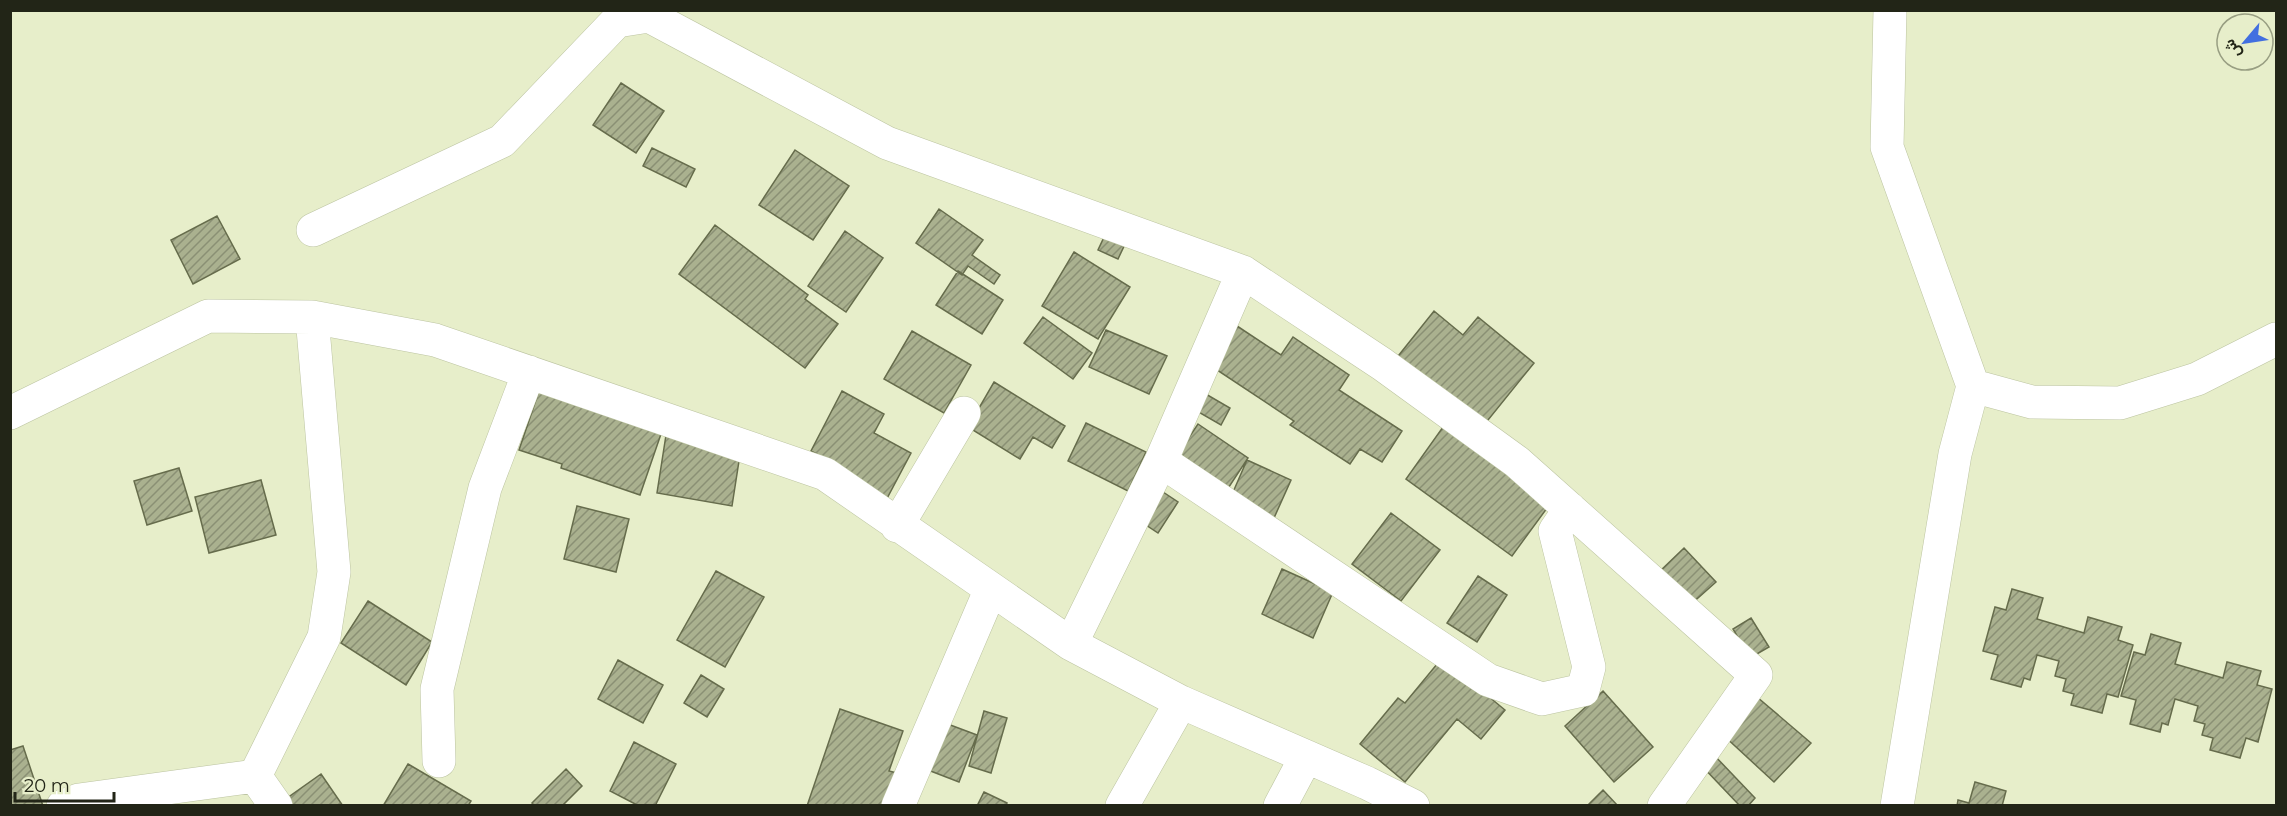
<svg xmlns="http://www.w3.org/2000/svg" width="2287" height="816" font-family="Montserrat,Vazirmatn,sans-serif">
<defs>
<pattern id="building-hatch" width="6" height="6" patternUnits="userSpaceOnUse" patternTransform="scale(1.5)"><rect width="6" height="6" fill="#aab18f"/><path d="M-1 1l2-2M0 6l6-6M5 7l2-2" fill="none" stroke="#8a9074"/></pattern>
</defs>
<rect width="100%" height="100%" fill="#e7eeca"/>
<path fill="url(#building-hatch)" stroke="#666c4c" stroke-width="1.5" d="M621 83 664 111 636 153 593 125Z
M652 148 695 169 686 187 643 166Z
M795 150 849 186 813 240 759 205Z
M939 209 983 240 972 255 1000 275 994 284 968 266 962 275 916 243Z
M217 216 240 259 193 284 171 240Z
M715 225 808 295 805 299 838 324 805 368 679 274Z
M845 231 883 258 846 312 808 286Z
M1106 233 1126 242 1118 259 1098 250Z
M1074 252 1130 287 1098 339 1042 306Z
M958 271 1003 300 982 334 936 305Z
M1434 311 1463 335 1478 317 1534 363 1480 430 1395 360Z
M1043 317 1092 353 1073 379 1024 343Z
M1237 326 1281 355 1293 337 1349 375 1339 390 1402 431 1382 462 1360 449 1350 464 1290 425 1294 421 1211 366Z
M1106 330 1167 356 1149 394 1089 367Z
M912 331 971 365 944 413 884 379Z
M994 382 1065 426 1052 448 1033 437 1020 459 968 427Z
M539 391 661 434 640 495 561 468 562 464 519 450Z
M842 391 884 414 874 433 911 453 884 504 847 471 811 451Z
M1204 393 1230 408 1221 425 1195 410Z
M1086 423 1146 452 1128 491 1068 461Z
M1198 424 1248 458 1225 493 1175 458Z
M1443 427 1550 504 1512 556 1406 479Z
M666 435 741 448 732 506 657 493Z
M1247 460 1291 480 1274 518 1230 499Z
M179 468 192 511 147 525 134 481Z
M261 480 276 535 209 553 195 497Z
M1160 490 1178 502 1158 533 1140 521Z
M577 506 629 519 616 572 564 559Z
M1391 513 1440 550 1401 601 1352 564Z
M1684 548 1716 582 1689 606 1658 573Z
M1282 569 1333 592 1313 638 1262 614Z
M716 571 764 597 725 667 677 640Z
M1478 576 1507 595 1477 642 1447 623Z
M2012 589 2043 598 2037 619 2084 633 2088 617 2122 627 2118 640 2133 645 2118 697 2107 694 2102 713 2071 705 2074 694 2063 691 2066 679 2055 676 2059 661 2037 655 2030 680 2024 678 2021 687 1991 679 1998 655 1983 651 1995 607 2006 610Z
M368 601 432 642 406 685 341 643Z
M1751 618 1769 647 1750 658 1733 629Z
M2151 634 2181 643 2175 664 2223 678 2227 662 2261 671 2257 685 2272 689 2258 742 2246 738 2240 758 2210 750 2213 738 2202 735 2205 724 2194 721 2198 706 2175 699 2168 725 2162 723 2160 732 2130 724 2136 700 2121 696 2134 652 2145 655Z
M1442 658 1505 710 1481 739 1457 719 1405 782 1360 744 1398 698 1405 703Z
M618 660 663 685 643 723 598 699Z
M701 675 724 689 707 717 684 703Z
M1603 691 1653 747 1614 782 1565 726Z
M1757 697 1811 743 1774 782 1722 734Z
M840 709 903 731 889 771 897 773 886 806H807Z
M984 711 1007 718 991 773 969 766Z
M945 723 977 735 959 782 928 770Z
M634 742 676 764 655 806H639L610 791Z
M23 746 43 806H10V750Z
M1713 754 1755 798 1748 806H1740L1701 765Z
M408 764 471 801 468 806H383Z
M566 769 582 786 562 806H535L532 803Z
M321 774 343 806H287L283 801Z
M1975 782 2006 791 2002 806H1957L1958 800 1969 803Z
M1603 790 1618 806H1587Z
M984 792 1007 803 1006 806H977Z"/>
<g fill="none" stroke-linecap="round" stroke-linejoin="round">
<g stroke="#bcc4a1" stroke-width="34">
<path id="minor" d="M1890 10 1887 147 1973 386 2032 402 2120 403 2197 379 2276 339
M313 230 502 141 617 21 649 16 887 143 1243 272 1382 364 1517 462 1756 675 1664 806
M10 413 208 316 312 317 435 340 825 474 1071 644 1181 702 1367 783 1413 806
M1161 461 1488 680 1542 699 1583 690 1589 667 1555 531 1570 509
M897 526 964 413
M1071 644 1161 461 1243 272
M439 761 437 689 485 488 529 372
M255 776 324 637 334 572 312 317
M255 776 276 806
M63 806 79 800 255 776
M898 806 990 591
M1122 806 1181 702
M1280 806 1306 757
M1897 806 1955 454 1973 386"/>
</g>
<use href="#minor" stroke="#fff" stroke-width="33"/>
</g>
<rect width="2287" height="816" fill="none" stroke="#222517" stroke-width="24"/>
<g transform="translate(2245 42) rotate(241)"><circle r="28" fill="#e7eeca" stroke="#989e82" stroke-width="1.5"/>
<path d="M0-4.5L10 22L0 15L-10 22Z" fill="#426fe0"/>
<text y="-9" font-size="16" font-weight="bold" text-anchor="middle" fill="#222517">ش</text>
</g>
<path d="M15 792v9h99v-9" fill="none" stroke="#222517" stroke-width="3"/>
<text x="24" y="792" font-size="18" fill="#222517" stroke="#e7eeca" stroke-width="4.5" paint-order="stroke">20 m</text>
</svg>
